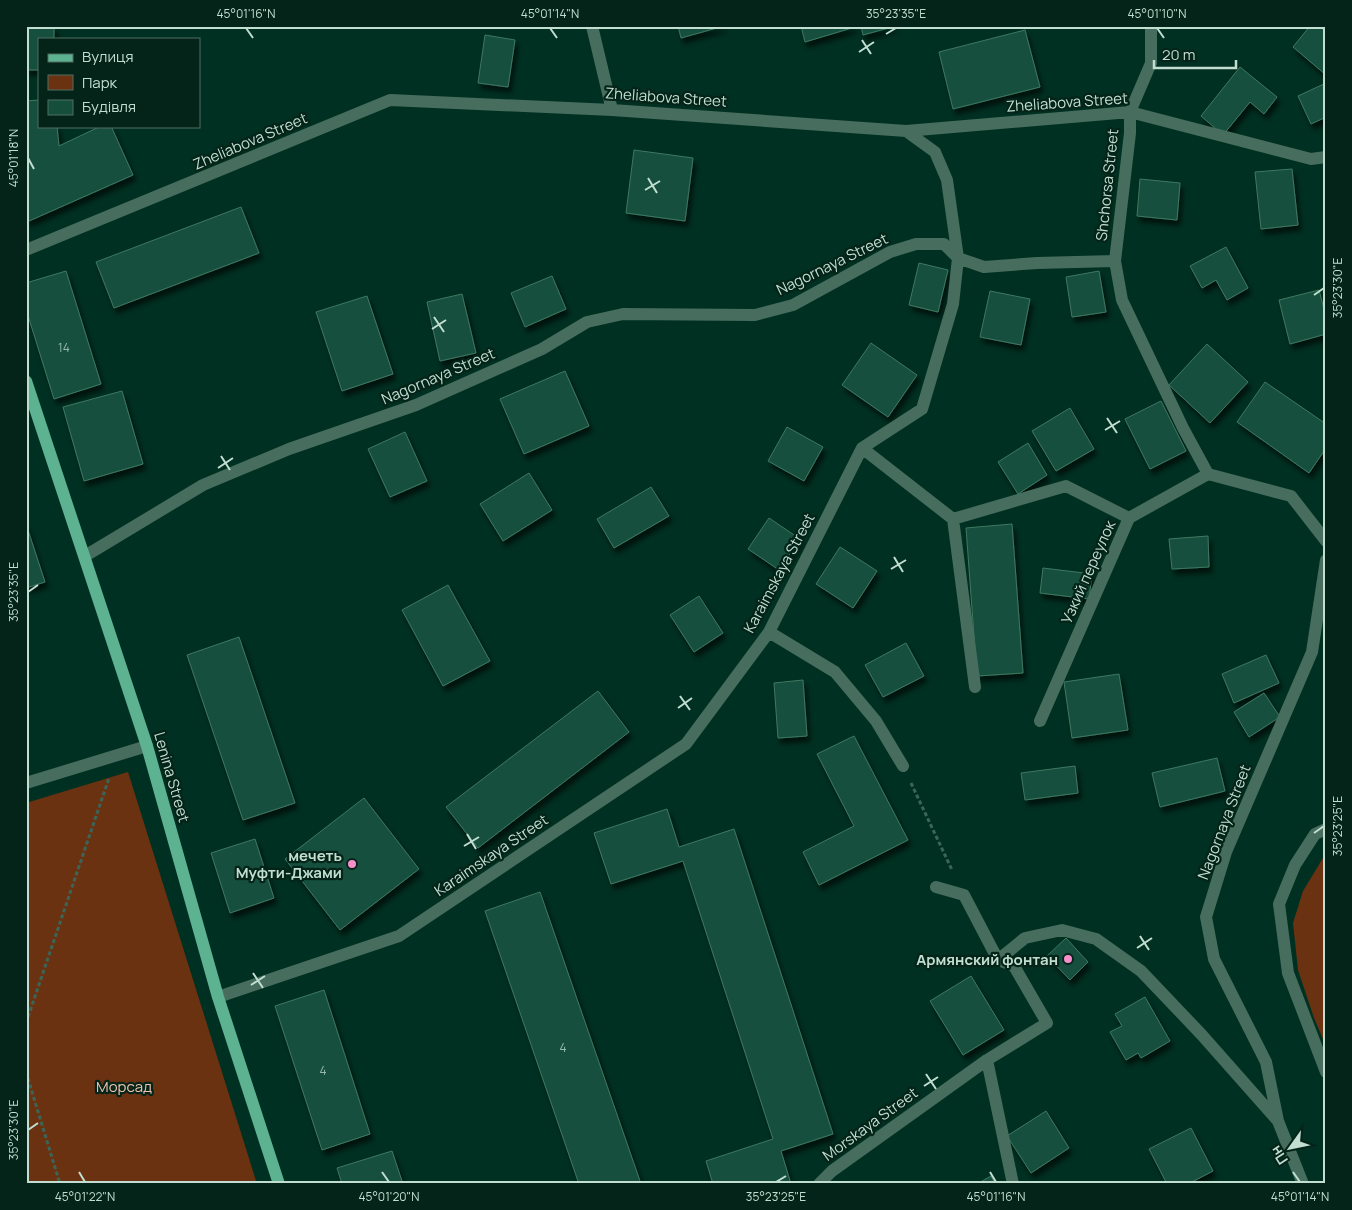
<svg xmlns="http://www.w3.org/2000/svg" width="1352" height="1210" font-family="Manrope,sans-serif">
<defs>
<filter id="shadow"><feDropShadow dx="3" dy="5.5" stdDeviation="2.5" flood-color="#0009"/></filter>
</defs>
<rect width="100%" height="100%" fill="#003021"/>
<path fill="#6b3212" d="M128 772 257 1184H26V803Z
M1326 853V1046L1314 1018 1298 970 1293 923 1303 891Z"/>
<path fill="#154f3c" stroke="#3f7862" filter="url(#shadow)" d="M26 26H54V39H39V70H26Z
M678 26H724L681 38Z
M801 26H854L855 27 805 42Z
M861 26H896L863 35Z
M1310 26H1319L1326 32V75L1293 47Z
M1025 30 1040 87 953 109 939 52Z
M485 35 515 40 508 87 478 83Z
M1240 67 1277 97 1264 114 1250 102 1223 135 1201 116Z
M1326 83V117L1311 124 1298 96Z
M39 100V126H57L59 146 101 126H111L133 175 29 221 26 220V101Z
M634 150 693 158 685 221 626 213Z
M1292 169 1298 225 1261 229 1255 172Z
M1140 179 1180 183 1177 220 1137 216Z
M241 207 259 253 114 308 96 262Z
M1226 247 1248 288 1227 300 1216 280 1202 288 1190 266Z
M919 263 948 270 938 312 909 305Z
M66 271 101 384 54 399 26 309V283Z
M1099 271 1106 312 1072 317 1066 277Z
M552 276 566 309 525 327 511 293Z
M1319 290 1326 317V334L1290 344 1279 300Z
M990 291 1030 299 1021 345 980 337Z
M462 294 476 353 440 361 427 302Z
M367 296 393 374 342 391 316 312Z
M871 343 917 375 888 417 842 385Z
M1207 344 1248 382 1210 423 1169 385Z
M565 371 589 426 524 454 500 399Z
M1265 382 1326 424V448L1309 473 1237 422Z
M122 391 143 464 84 481 63 407Z
M1161 401 1186 451 1150 469 1125 419Z
M1070 408 1094 449 1056 471 1032 431Z
M787 427 823 447 804 481 768 461Z
M405 432 427 481 390 497 368 449Z
M1028 443 1047 475 1018 494 998 462Z
M529 473 552 510 503 541 480 504Z
M651 487 669 516 614 548 597 519Z
M769 518 800 539 779 570 748 549Z
M26 524 45 582 26 588Z
M1012 524 1023 673 977 676 966 528Z
M1208 536 1209 567 1172 569 1169 539Z
M840 547 877 571 853 608 816 584Z
M1043 568 1092 574 1089 599 1040 593Z
M448 585 490 661 443 686 402 610Z
M699 596 723 633 694 652 670 615Z
M239 637 295 803 243 820 187 655Z
M906 643 924 676 883 697 865 665Z
M1266 655 1279 683 1234 703 1222 674Z
M1119 674 1128 730 1072 738 1064 682Z
M803 680 807 736 778 738 774 683Z
M598 691 629 732 478 848 446 807Z
M1264 693 1280 717 1249 737 1234 712Z
M854 736 908 840 819 885 803 852 854 826 817 754Z
M1217 758 1225 791 1160 807 1152 773Z
M1075 766 1078 793 1025 800 1021 773Z
M364 798 419 869 340 930 285 859Z
M667 809 679 847 734 829 833 1134 781 1151 791 1184H713L706 1161 773 1139 683 861 611 884 594 833Z
M255 839 274 898 230 913 211 853Z
M540 892 641 1184H579L485 911Z
M1066 938 1088 962 1070 980 1047 956Z
M971 976 1004 1030 963 1055 930 1001Z
M324 990 370 1134 322 1150 275 1006Z
M1145 997 1170 1041 1141 1058 1138 1053 1126 1060 1110 1032 1122 1026 1115 1014Z
M1046 1111 1069 1148 1031 1173 1007 1136Z
M1191 1128 1213 1171 1188 1184H1167L1149 1149Z
M392 1151 403 1184H342L337 1168Z
M991 1176 995 1184H977Z"/>
<g fill="none" stroke-linecap="round" stroke-linejoin="round">
<path stroke="#3b6657" stroke-width="3" stroke-dasharray="4 2.5" stroke-linecap="butt" d="M911 783 952 870
M26 1023 109 778
M26 1072 60 1184"/>
<path stroke="#466d5d" stroke-width="12" d="M592 26 612 110
M26 250 390 100 612 110 906 131 1130 112 1311 159 1326 157
M1115 261 1130 133V112L1151 63V26
M862 448 953 519 975 687
M953 519 1066 486 1129 518
M85 556 203 485 289 449 416 405 542 349 587 322 623 314 755 315 793 305 890 252 916 244H944L958 258 984 267 1037 263 1115 261 1122 300 1183 428 1208 474 1291 496 1326 541
M769 632 835 672 876 721 903 766
M1040 721 1129 518 1208 474
M26 783 147 746
M1326 829 1315 834 1295 865 1279 904 1288 973 1326 1072
M936 887 964 895 998 960 1025 938 1062 930 1096 939 1141 971 1201 1034 1278 1121 1303 1184
M218 997 399 936 686 744 769 632 862 448 922 409 953 304 958 258 947 180 935 152 906 131
M987 1060 1013 1184
M1278 1121 1266 1062 1214 959 1206 917 1226 852 1312 652 1326 560
M819 1184 832 1171 987 1060 1047 1023 1014 966 998 960"/>
<path stroke="#5db292" stroke-width="12" d="M26 381 147 746 218 997 279 1184"/>
</g>
<path fill="none" stroke="#c1ded1" stroke-width="2" d="M246 28 253 38M550 28 557 38M1157 28 1164 38M886 34 896 28M862 40 871 54M859 52 874 42M28 158 34 169M648 178 657 193M645 190 660 181M1314 295 1324 288M434 317 444 332M432 329 446 320M1107 418 1117 433M1105 430 1120 421M221 456 230 470M218 468 233 458M894 557 903 572M891 569 906 560M28 592 38 585M680 696 690 710M678 708 692 698M1314 833 1324 826M467 834 476 849M464 846 479 837M1140 936 1149 950M1137 948 1152 938M253 973 263 988M251 985 265 976M926 1074 936 1089M924 1086 938 1077M28 1130 38 1123M79 1172 85 1182M382 1172 389 1182M990 1172 996 1182M1293 1172 1300 1182M776 1182 786 1176"/>
<g fill="#f98fca" stroke="#052419" stroke-width="2">
<circle cx="352" cy="864" r="5"/>
<circle cx="1068" cy="959" r="5"/>
</g>
<g text-anchor="middle" dominant-baseline="central" stroke-width="4.5" stroke-linejoin="round" paint-order="stroke">
<g font-size="12" fill="#96baac">
<text x="64" y="347">14</text>
<text x="563" y="1047">4</text>
<text x="323" y="1070">4</text>
</g>
<g font-size="15" fill="#c1ded1" stroke="#052419">
<text transform="translate(666 97) rotate(4)">Zheliabova Street</text>
<text transform="translate(1067 102) rotate(-4)">Zheliabova Street</text>
<text transform="translate(250 141) rotate(-23)">Zheliabova Street</text>
<text transform="translate(1107 185) rotate(-84)">Shchorsa Street</text>
<text transform="translate(832 264) rotate(-26)">Nagornaya Street</text>
<text transform="translate(438 376) rotate(-23)">Nagornaya Street</text>
<text transform="translate(1088 572) rotate(-66)">Узкий переулок</text>
<text transform="translate(779 573) rotate(-62)">Karaimskaya Street</text>
<text transform="translate(172 777) rotate(74)">Lenina Street</text>
<text transform="translate(1224 822) rotate(-69)">Nagornaya Street</text>
<text transform="translate(491 855) rotate(-34)">Karaimskaya Street</text>
<text transform="translate(870 1124) rotate(-36)">Morskaya Street</text>
</g>
<g font-size="15" font-weight="bold" fill="#c1ded1" stroke="#052419" text-anchor="end">
<text x="342" y="855">мечеть<tspan x="342" dy="17">Муфти-Джами</tspan></text>
<text x="1058" y="959">Армянский фонтан</text>
</g>
<g font-size="15" fill="#f0c4b0" stroke="#052419">
<text x="124" y="1086">Морсад</text>
</g>
</g>
<rect width="1352" height="1210" fill="none" stroke="#052419" stroke-width="55"/>
<rect x="38" y="38" width="162" height="90" fill="#052419" stroke="#506e63"/>
<rect x="48" y="54" width="25" height="8" fill="#5db292" stroke="#506e63"/>
<text x="82" y="62" font-size="15" fill="#c1ded1">Вулиця</text>
<rect x="48" y="75" width="25" height="15" fill="#6b3212" stroke="#506e63"/>
<text x="82" y="88" font-size="15" fill="#c1ded1">Парк</text>
<rect x="48" y="100" width="25" height="15" fill="#154f3c" stroke="#506e63"/>
<text x="82" y="112" font-size="15" fill="#c1ded1">Будівля</text>
<g transform="translate(1290 1148) rotate(237)" stroke="#052419" stroke-width="4" paint-order="stroke">
<path d="M0-4L9 19L0 12L-9 19Z" fill="#c1ded1"/>
<text y="-8" font-size="14" font-weight="bold" text-anchor="middle" fill="#c1ded1">Пн</text>
</g>
<path d="M1154 60v8h82v-8" fill="none" stroke="#c1ded1" stroke-width="2.5"/>
<text x="1162" y="60" font-size="15" fill="#c1ded1" stroke="#052419" stroke-width="4" paint-order="stroke">20 m</text>
<rect x="28" y="28" width="1296" height="1154" fill="none" stroke="#c1ded1" stroke-width="2"/>
<g font-size="12" text-anchor="middle" fill="#c1ded1">
<text x="246" y="18">45°01'16"N</text>
<text x="550" y="18">45°01'14"N</text>
<text x="896" y="18">35°23'35"E</text>
<text x="1157" y="18">45°01'10"N</text>
<text transform="translate(14 158) rotate(-90)" y="4">45°01'18"N</text>
<text transform="translate(1338 288) rotate(-90)" y="4">35°23'30"E</text>
<text transform="translate(14 592) rotate(-90)" y="4">35°23'35"E</text>
<text transform="translate(1338 826) rotate(-90)" y="4">35°23'25"E</text>
<text transform="translate(14 1130) rotate(-90)" y="4">35°23'30"E</text>
<text x="85" y="1201">45°01'22"N</text>
<text x="389" y="1201">45°01'20"N</text>
<text x="776" y="1201">35°23'25"E</text>
<text x="996" y="1201">45°01'16"N</text>
<text x="1300" y="1201">45°01'14"N</text>
</g>
</svg>
